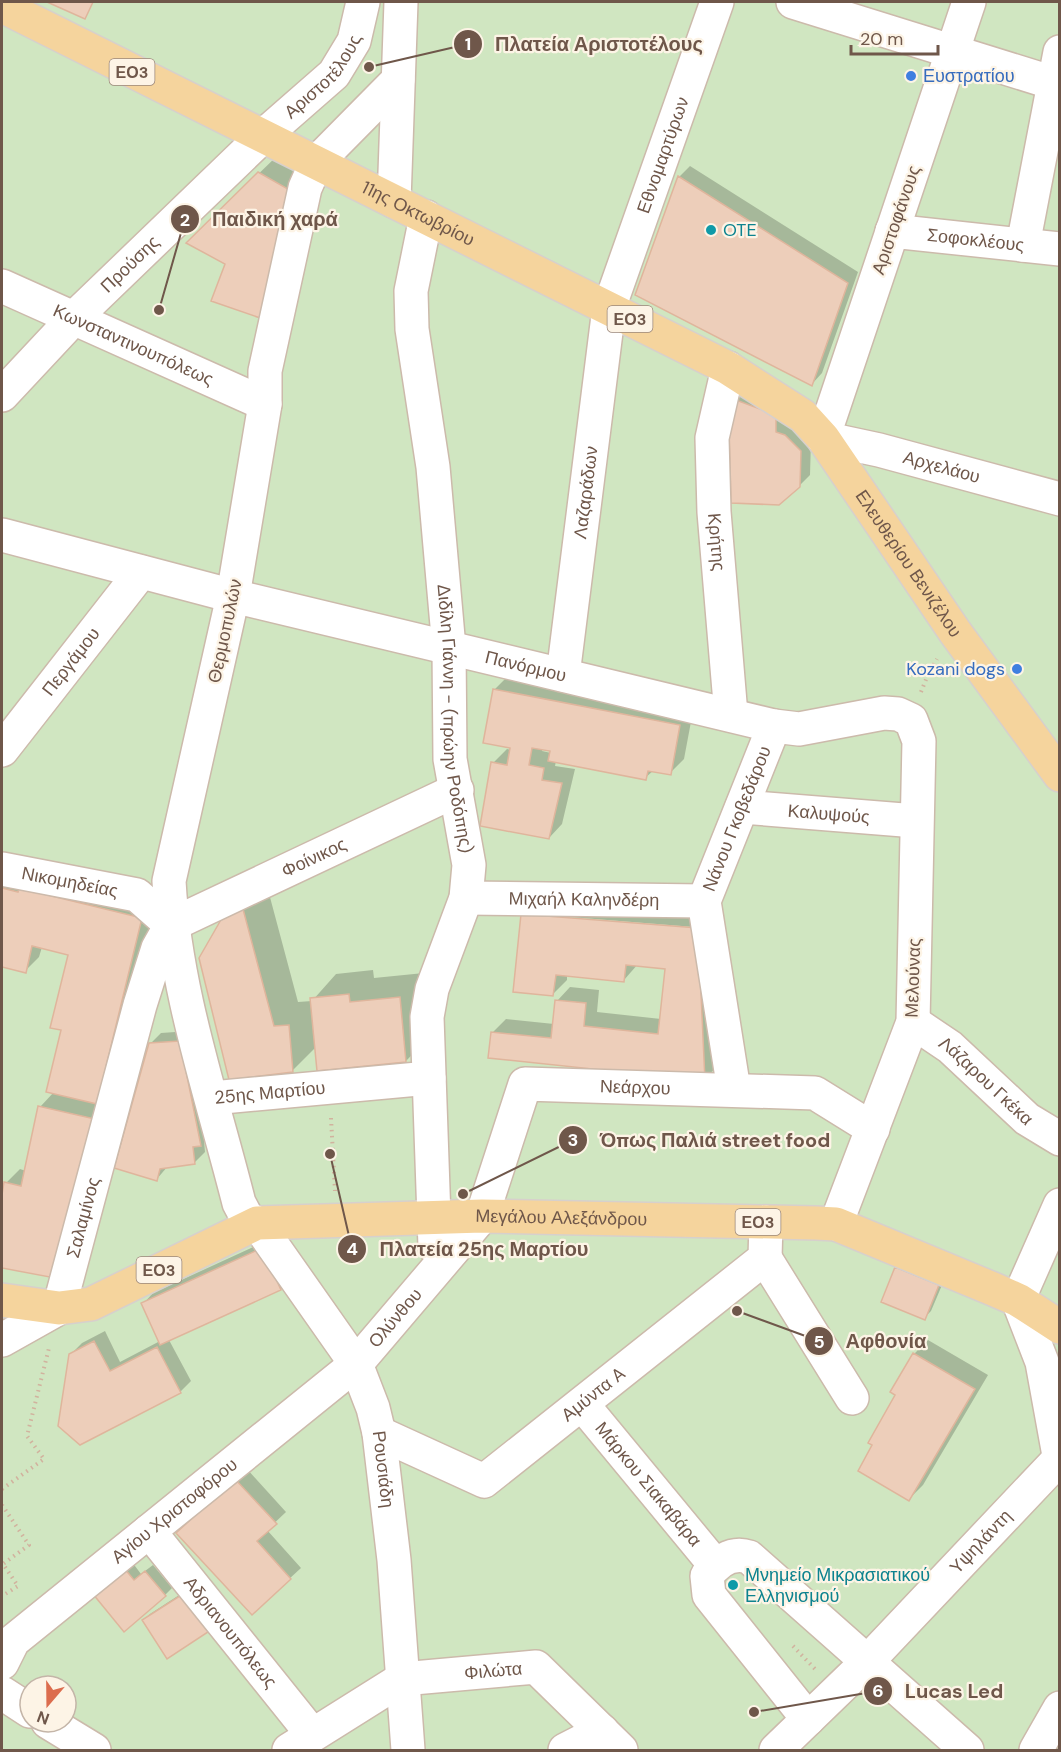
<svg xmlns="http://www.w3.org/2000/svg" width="1061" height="1752" font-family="'DM Sans',sans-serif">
<rect width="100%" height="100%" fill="#faf0e1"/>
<path fill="#d0e6c1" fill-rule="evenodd" d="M2 2H1059V1750H2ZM30 1686H66V1722H30Z"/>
<path fill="#0003" fill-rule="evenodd" d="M51 2H93L84 17Z
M279 154 314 174 227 263 207 224Z
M690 166 858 272 822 373 812 384 679 177Z
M748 390 811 440 810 475 799 486 737 400Z
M508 676 693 711 684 759 670 773 654 770 645 778 556 761 555 766 575 769 562 824 549 838 493 763 507 749 511 750 494 690ZM543 748 551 750V753L542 751Z
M2 871 155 905 108 1105 54 1277 2 1267V1183L5 1184 20 1169 26 1171 40 1107 54 1092 70 954 42 947 39 957 25 971 2 965Z
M267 886 298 1002 312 1001 336 974 373 970 374 978 424 973 430 1036 406 1061 316 1047 293 1070 223 919Z
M536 901 711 915 718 1066 704 1079 622 1073V1070L490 1056 492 1033 506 1019 554 1024 557 1001 570 987 599 990 597 1012 661 1019 666 968 638 964 624 980 567 975V980L553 994 515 991 522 915ZM533 914 706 928 705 931 533 917Z
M190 1031 211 1134 204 1141 205 1152 194 1163 168 1166 156 1180 150 1044 161 1033Z
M273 1238 291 1278 280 1289 169 1340 191 1381 180 1392 80 1444 71 1354 82 1343 105 1331 120 1362 160 1341 143 1304 153 1293Z
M903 1261 945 1278 931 1311 924 1318 883 1301 897 1267Z
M928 1340 988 1375 923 1485 909 1499 897 1395 914 1354Z
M247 1469 286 1512 267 1530 301 1568 252 1613 178 1533Z
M132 1562 141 1574 153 1565 172 1588 165 1595 95 1594Z
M193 1586 217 1622 143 1621 150 1614Z
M1060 1736V1750H1052Z"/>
<path fill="#edceba" stroke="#dfb59c" stroke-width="1.5" d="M47 2H93L85 19Z
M258 172 295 193 263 319 211 301 225 264 186 243Z
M678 176 848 283 812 386 635 295Z
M736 400 776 415V432L785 435 801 451 800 487 779 505 731 503 729 430Z
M493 689 680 725 671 775 648 771 646 780 548 761 550 751 532 748 529 765 544 768 542 780 562 783 549 839 480 826 491 762 507 765 510 748 483 743Z
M2 888 18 892 19 888 142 918 97 1104 46 1092 61 1030 50 1028 68 955 32 946 26 973 2 967Z
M243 909 274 1026 289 1025 293 1072 229 1080 199 958 222 918Z
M521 914 698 928 705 1081 488 1058 491 1032 551 1038 555 1000 586 1003 584 1026 658 1034 665 969 626 965 624 982 556 975 553 996 513 992Z
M349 994 350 1002 400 997 406 1062 317 1071 310 998Z
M180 1041 201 1146 193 1147 195 1164 160 1169 157 1181 114 1168 149 1043Z
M38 1106 95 1119 55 1278 2 1268V1195L4 1182 21 1186Z
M262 1248 281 1290 160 1345 141 1303Z
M895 1267 939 1285 925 1320 881 1302Z
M94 1341 110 1371 157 1347 181 1393 80 1445 58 1426 69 1354Z
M913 1353 975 1389 909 1501 858 1471 872 1445 868 1443 895 1395 890 1392Z
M235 1479 277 1524 257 1541 291 1579 252 1615 176 1533Z
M124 1568 134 1580 145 1571 166 1596 124 1632 93 1594Z
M186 1592 211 1630 167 1659 142 1620Z"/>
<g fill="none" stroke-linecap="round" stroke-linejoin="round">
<g stroke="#ccbaab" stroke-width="36">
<g id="minor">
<path d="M793 2 1060 85"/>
<path id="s1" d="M969 2 823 438 879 450 1060 499"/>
<path id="s2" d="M398 80 316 163 305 188 265 371V404L233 596 169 881C175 991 212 1096 239 1203L247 1218 257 1223 356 1364 373 1408 379 1433 394 1560 408 1750"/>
<path d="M394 201 401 2"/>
<path id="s3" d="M426 217 411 291 412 329 433 467 449 648 450 759 469 865 466 898 432 989 427 1017 435 1247"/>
<path id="s4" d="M892 231 1060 249"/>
<path d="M1023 245 1060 52"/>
<path id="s5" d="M2 286 265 404"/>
<path id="s6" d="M728 368 712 438 714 512 731 715"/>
<path id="s7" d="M2 395 74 318 262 137 334 74 354 41 363 2"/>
<path id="s8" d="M2 535 233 596 774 726 799 729 884 713 898 714 911 720 919 741 913 1022 836 1224"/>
<path id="s9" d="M563 675 609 308 717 2"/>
<path id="s10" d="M2 750 141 572"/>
<path id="s11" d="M742 807 916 821"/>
<path id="s12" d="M2 869 137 895 171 925"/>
<path id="s13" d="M466 898 704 901"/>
<path id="s14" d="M171 925 457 790"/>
<path id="s15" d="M913 1022 950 1047 1027 1119 1060 1139"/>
<path id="s16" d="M734 1090 704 901 774 726"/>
<path id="s17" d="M212 1098 429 1078"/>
<path d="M1060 1205 1018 1300 1042 1362 1060 1461"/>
<path d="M765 1258 852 1398"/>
<path id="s18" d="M2 1340 59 1308 140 1005 158 948 171 925"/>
<path id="s19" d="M582 1404 715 1565"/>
<path id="s20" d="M379 1433 484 1481 765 1258 766 1222"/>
<path id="s21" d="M149 1531 312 1734"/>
<path id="s22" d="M2 1663 13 1641 356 1364 482 1216 525 1084 815 1093 873 1129"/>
<path d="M2 1693 30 1711"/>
<path d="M808 1719 709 1595 707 1576C716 1563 731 1551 749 1557L967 1750"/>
<path d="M48 1722 94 1750"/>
<path id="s23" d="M289 1750 402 1679 536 1667 621 1750"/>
<path d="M565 1750 602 1731"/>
<path id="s24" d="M776 1750 866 1663 1059 1459"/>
<path d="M1036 1750 1060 1708"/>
</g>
</g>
<g stroke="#d7d0cc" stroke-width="36">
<g id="major">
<path id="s25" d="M2 6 728 368 803 416 823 438 955 632 1060 775"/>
<path id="s26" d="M2 1300 59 1308 91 1304 257 1223 482 1216 816 1223 836 1224 993 1289 1018 1300 1060 1327"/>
</g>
</g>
<path stroke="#d1b29e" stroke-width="4" stroke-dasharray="1.5 4.5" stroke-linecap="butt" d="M921 692 927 677 937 659
M331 1118 335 1191
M2 1489 44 1459 27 1436 49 1348
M2 1505 29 1545 3 1564 18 1586 2 1596
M793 1646 815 1669"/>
<use href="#minor" stroke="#fff" stroke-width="33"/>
<use href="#major" stroke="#f5d49d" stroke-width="33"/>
</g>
<g fill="#3f7fe0" stroke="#fdf4e6" stroke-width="2">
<circle cx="911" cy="76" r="6"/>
<circle cx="1017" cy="669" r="6"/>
</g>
<g fill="#0f9aa8" stroke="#fdf4e6" stroke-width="2">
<circle cx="711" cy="230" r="6"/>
<circle cx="733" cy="1585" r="6"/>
</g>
<g text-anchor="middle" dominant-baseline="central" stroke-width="4.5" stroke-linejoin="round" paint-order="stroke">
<g fill="#fdf4e6" stroke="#9a8679" stroke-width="1.5">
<rect x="109.5" y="59" width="45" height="26" rx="4.5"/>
<rect x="607.5" y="306" width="45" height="26" rx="4.5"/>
<rect x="735.5" y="1209" width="45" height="26" rx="4.5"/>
<rect x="136.5" y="1257" width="45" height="26" rx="4.5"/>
</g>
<g font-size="16" font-weight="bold" fill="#6f574a">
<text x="132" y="72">ΕΟ3</text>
<text x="630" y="319">ΕΟ3</text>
<text x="758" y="1222">ΕΟ3</text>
<text x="159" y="1270">ΕΟ3</text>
</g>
<g font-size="18" fill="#6f574a" stroke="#fdf4e6">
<text stroke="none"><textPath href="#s7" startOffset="453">Αριστοτέλους</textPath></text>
<text stroke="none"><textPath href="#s9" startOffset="532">Εθνομαρτύρων</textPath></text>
<text stroke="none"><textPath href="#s25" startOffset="465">11ης Οκτωβρίου</textPath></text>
<text transform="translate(896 220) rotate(-71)">Αριστοφάνους</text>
<text stroke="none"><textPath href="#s4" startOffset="84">Σοφοκλέους</textPath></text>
<text stroke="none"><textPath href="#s7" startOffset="183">Προύσης</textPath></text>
<text stroke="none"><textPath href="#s5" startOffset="144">Κωνσταντινουπόλεως</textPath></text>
<text stroke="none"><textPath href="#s1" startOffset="582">Αρχελάου</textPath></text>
<text stroke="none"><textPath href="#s9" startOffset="184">Λαζαράδων</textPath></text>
<text stroke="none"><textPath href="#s6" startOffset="176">Κρήτης</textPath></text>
<text stroke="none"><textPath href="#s25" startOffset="1082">Ελευθερίου Βενιζέλου</textPath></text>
<text transform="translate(225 631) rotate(-78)">Θερμοπυλών</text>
<text stroke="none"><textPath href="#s10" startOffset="112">Περγάμου</textPath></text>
<text stroke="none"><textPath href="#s8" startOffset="540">Πανόρμου</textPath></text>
<text stroke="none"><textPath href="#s3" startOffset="506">Διδίλη Γιάννη - (πρώην Ροδόπης)</textPath></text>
<text stroke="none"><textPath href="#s11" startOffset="87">Καλυψούς</textPath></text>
<text stroke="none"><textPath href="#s16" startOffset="280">Νάνου Γκοβεδάρου</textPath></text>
<text stroke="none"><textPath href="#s14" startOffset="158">Φοίνικος</textPath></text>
<text stroke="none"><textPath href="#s12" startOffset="69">Νικομηδείας</textPath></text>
<text stroke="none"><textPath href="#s13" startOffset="118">Μιχαήλ Καληνδέρη</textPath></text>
<text transform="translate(913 978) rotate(-88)">Μελούνας</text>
<text stroke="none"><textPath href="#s15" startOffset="94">Λάζαρου Γκέκα</textPath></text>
<text stroke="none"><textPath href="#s22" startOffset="909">Νεάρχου</textPath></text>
<text stroke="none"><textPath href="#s17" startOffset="58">25ης Μαρτίου</textPath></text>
<text stroke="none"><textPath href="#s18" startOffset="159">Σαλαμίνος</textPath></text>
<text stroke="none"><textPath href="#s26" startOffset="579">Μεγάλου Αλεξάνδρου</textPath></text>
<text stroke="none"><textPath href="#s22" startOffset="526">Ολύνθου</textPath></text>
<text stroke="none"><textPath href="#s20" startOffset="255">Αμύντα A</textPath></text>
<text stroke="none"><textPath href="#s2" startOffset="1491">Ρουσιάδη</textPath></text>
<text stroke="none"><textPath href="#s19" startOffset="104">Μάρκου Σιακαβάρα</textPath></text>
<text stroke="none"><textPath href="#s22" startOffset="232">Αγίου Χριστοφόρου</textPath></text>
<text stroke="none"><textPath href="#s24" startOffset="292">Υψηλάντη</textPath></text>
<text stroke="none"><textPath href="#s21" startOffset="130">Αδριανουπόλεως</textPath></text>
<text stroke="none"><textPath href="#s23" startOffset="225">Φιλώτα</textPath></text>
</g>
<g font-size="18" fill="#366cbe" stroke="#fdf4e6" text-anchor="start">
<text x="923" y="76">Ευστρατίου</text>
<text x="1005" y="669" text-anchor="end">Kozani dogs</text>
</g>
<g font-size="18" fill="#0d838f" stroke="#fdf4e6" text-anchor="start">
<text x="723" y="230">OTE</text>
<text x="745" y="1575">Μνημείο Μικρασιατικού<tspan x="745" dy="21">Ελληνισμού</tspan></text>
</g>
</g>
<path fill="none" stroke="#6f574a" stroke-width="2" d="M369 67L468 44M159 310L185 219M463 1194L573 1140M330 1154L352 1249M737 1311L819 1341M754 1712L878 1691"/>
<g fill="#6f574a" stroke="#fdf4e6" stroke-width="2">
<circle cx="369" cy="67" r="6"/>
<circle cx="159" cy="310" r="6"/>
<circle cx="463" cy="1194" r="6"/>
<circle cx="330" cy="1154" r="6"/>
<circle cx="737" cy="1311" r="6"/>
<circle cx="754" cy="1712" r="6"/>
<circle cx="468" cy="44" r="15"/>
<circle cx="185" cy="219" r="15"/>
<circle cx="573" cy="1140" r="15"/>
<circle cx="352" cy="1249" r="15"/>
<circle cx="819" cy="1341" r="15"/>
<circle cx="878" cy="1691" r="15"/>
</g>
<g font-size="18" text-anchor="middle" font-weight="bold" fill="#fff">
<text x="468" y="50">1</text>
<text x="185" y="226">2</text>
<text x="573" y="1146">3</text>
<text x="352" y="1255">4</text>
<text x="819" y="1348">5</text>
<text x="878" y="1697">6</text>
</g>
<g font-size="20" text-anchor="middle" font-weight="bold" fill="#6f574a" stroke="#fdf4e6" stroke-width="4.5" stroke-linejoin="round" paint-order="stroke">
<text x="599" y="51">Πλατεία Αριστοτέλους</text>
<text x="275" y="226">Παιδική χαρά</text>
<text x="715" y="1147">Όπως Παλιά street food</text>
<text x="484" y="1256">Πλατεία 25ης Μαρτίου</text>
<text x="886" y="1348">Αφθονία</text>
<text x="954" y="1698">Lucas Led</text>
</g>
<rect width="1061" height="1752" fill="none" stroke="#6f574a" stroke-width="6"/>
<g transform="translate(48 1704) rotate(200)"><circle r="28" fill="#fdf4e6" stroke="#c4b5a8" stroke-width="1.5"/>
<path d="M0-4.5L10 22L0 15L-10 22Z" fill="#dc6d4e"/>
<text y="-9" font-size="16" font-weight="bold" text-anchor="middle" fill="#6f574a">N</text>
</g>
<path d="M851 45v9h87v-9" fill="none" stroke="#6f574a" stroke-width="3"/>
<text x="860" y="45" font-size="18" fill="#6f574a" stroke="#fdf4e6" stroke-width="4.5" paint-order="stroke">20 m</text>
</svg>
